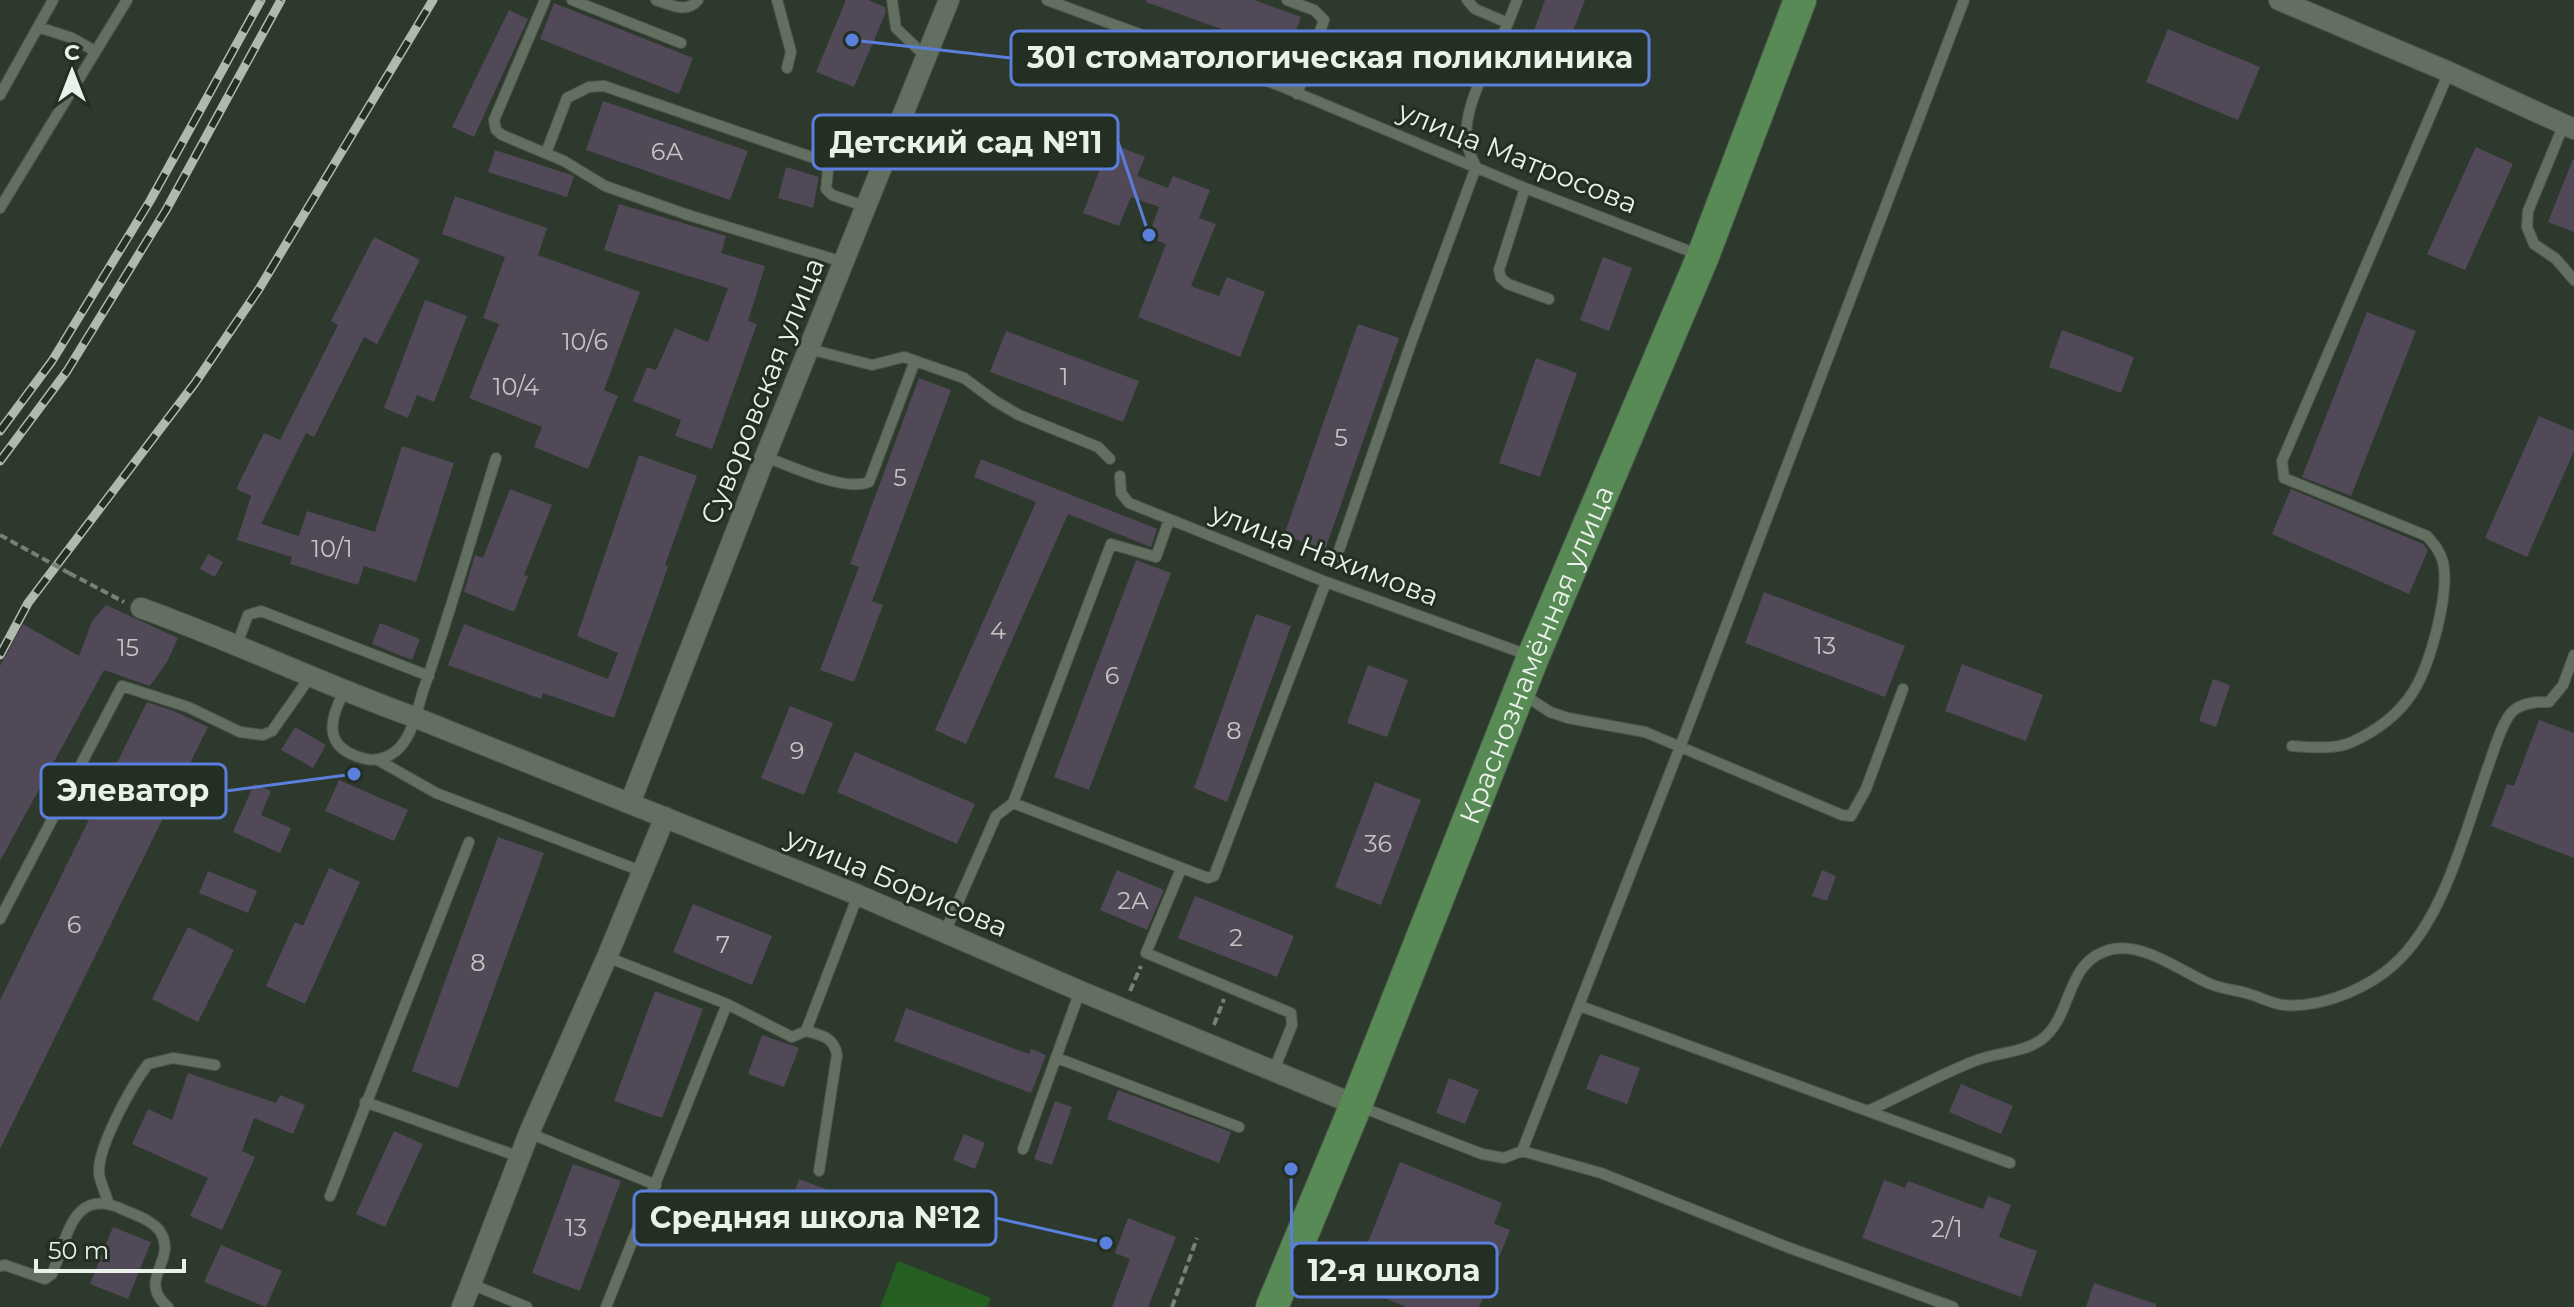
<svg xmlns="http://www.w3.org/2000/svg" width="2574" height="1307" font-family="Montserrat,sans-serif">
<rect width="100%" height="100%" fill="#2e392d"/>
<path fill="#255f22" d="M898 1261 991 1298 987 1307H880Z"/>
<path fill="#514957" d="M846 0H868L885 7 886 12 854 87 816 72Z
M1146 0H1254L1301 17 1288 53 1146 2Z
M1545 0H1585L1559 67 1525 55Z
M554 3 693 58 679 94 540 39Z
M509 10 528 19 474 137 452 127Z
M2168 29 2260 67 2238 120 2146 82Z
M603 101 748 151 730 200 586 150Z
M1110 143 1145 157 1137 176 1168 188 1173 176 1210 190 1199 218 1216 224 1191 286 1219 296 1227 277 1265 292 1240 357 1138 317 1166 244 1148 237 1159 207 1131 197 1119 226 1083 213Z
M2476 147 2513 164 2465 270 2427 254Z
M495 150 574 176 567 197 488 172Z
M2573 159H2574V232L2548 222Z
M786 167 819 177 813 208 778 198Z
M455 196 547 228 538 255 640 292 604 390 618 396 588 469 534 447 542 427 469 398 499 324 483 318 505 257 442 234Z
M619 204 726 236 721 253 765 266 748 321 757 324 712 449 675 436 681 420 633 401 647 367 656 370 675 328 708 342 728 288 604 250Z
M374 237 420 260 377 344 364 337 314 437 306 433 261 524 299 536 307 511 375 532 402 446 454 463 416 582 364 566 358 585 290 564 292 557 237 540 251 496 236 489 264 433 280 440 338 325 331 321Z
M1603 257 1632 268 1609 331 1580 320Z
M425 300 467 316 434 402 417 395 408 418 384 408Z
M2367 312 2416 331 2351 496 2302 477Z
M1358 324 1399 338 1325 550 1284 535Z
M2062 330 2134 357 2121 393 2049 367Z
M1006 331 1139 381 1123 422 990 372Z
M1536 358 1577 373 1540 477 1499 463Z
M919 378 951 390 872 601 883 605 854 682 820 670 859 567 850 564Z
M2539 416 2574 431V451L2527 557 2485 538Z
M639 455 697 476 665 565 668 567 614 718 543 693 541 699 448 665 464 624 608 679 618 653 577 636Z
M981 459 1157 529 1151 547 1068 514 966 744 935 730 1036 502 974 477Z
M510 489 552 505 524 575 528 576 514 612 464 592 475 555 483 558Z
M2291 489 2423 544 2428 550 2409 594 2272 534Z
M208 554 223 562 215 577 200 569Z
M1136 560 1171 573 1089 790 1054 777Z
M1764 592 1905 646 1885 697 1745 643Z
M106 605 178 638 167 662 150 686 104 670 0 861V666L23 624 79 656 92 621Z
M1256 614 1291 626 1227 802 1194 788Z
M380 623 420 639 412 660 372 644Z
M1962 664 2043 695 2026 741 1945 711Z
M1368 665 1408 680 1387 737 1347 723Z
M2213 679 2230 685 2216 727 2199 721Z
M147 702 176 712 208 727 0 1149V1000Z
M790 706 833 723 804 795 761 778Z
M2539 720 2574 733V858L2491 826 2507 784 2514 786Z
M295 727 326 745 313 768 281 750Z
M855 752 975 804 957 844 837 792Z
M339 780 408 810 394 841 325 811Z
M1375 782 1421 800 1381 905 1335 887Z
M254 784 271 791 261 815 291 828 280 853 233 832Z
M498 837 544 853 458 1088 412 1071Z
M329 868 360 882 305 1004 266 986 295 922 303 926Z
M1117 870 1164 890 1147 930 1100 910Z
M1822 870 1836 876 1827 901 1812 896Z
M208 871 257 891 248 913 199 893Z
M1195 896 1294 936 1277 977 1178 938Z
M693 904 772 936 752 985 673 952Z
M188 927 234 950 198 1022 152 999Z
M655 991 703 1009 662 1118 614 1101Z
M906 1008 1029 1054 1031 1049 1046 1055 1031 1093 894 1041Z
M762 1035 799 1048 784 1087 748 1074Z
M1600 1054 1640 1068 1627 1104 1586 1089Z
M188 1073 276 1103 280 1095 305 1105 293 1134 254 1118 242 1151 255 1157 222 1230 190 1216 208 1178 132 1144 148 1109 172 1120Z
M1449 1078 1479 1090 1465 1124 1436 1113Z
M1961 1084 2013 1106 2001 1134 1949 1112Z
M1118 1090 1231 1132 1219 1163 1107 1119Z
M1055 1101 1072 1107 1052 1165 1034 1159Z
M394 1131 423 1144 385 1227 356 1214Z
M964 1134 985 1143 975 1169 953 1160Z
M1400 1162 1502 1203 1494 1224 1510 1230 1479 1307H1407L1351 1285Z
M573 1164 621 1181 580 1291 532 1273Z
M799 1179 849 1198 839 1223 790 1204Z
M1884 1180 1905 1188 1908 1181 1983 1209 1988 1196 2011 1205 1999 1237 2037 1251 2021 1297 1862 1238Z
M1128 1218 1176 1237 1148 1307H1112L1130 1259 1115 1253Z
M113 1227 151 1242 128 1299 90 1284Z
M221 1245 282 1271 266 1307 204 1282Z
M2094 1283 2156 1304V1307H2086Z"/>
<g fill="none" stroke-linecap="round" stroke-linejoin="round">
<g stroke="#4d564c" stroke-width="12">
<path id="service" d="M545 0 494 120 496 130 502 135 564 161 605 186 688 215 843 262
M572 0 681 43
M656 0C671 5 687 14 698 0
M777 0 791 52 787 68
M892 0 896 28 926 57
M1047 0 1278 85 1525 188 1697 254
M1287 0 1314 10 1324 20 1297 94
M1467 0 1475 9 1508 23 1517 0
M38 27 72 38 95 51
M0 95 53 0
M2564 124 2528 211 2527 227 2534 244 2556 259 2574 280
M546 153 567 98 589 87 604 86 820 160 828 170 826 189 832 195 867 207
M1525 188 1499 270 1501 278 1508 284 1549 299
M0 208 127 0
M809 349 872 365 904 357 964 378 995 401 1019 415 1098 447 1110 459
M765 457C792 466 843 492 869 482L915 361
M1120 476 1121 493 1129 503 1326 582 1528 655
M1337 556 1411 343 1476 167C1473 160 1468 151 1467 143 1461 107 1493 55 1508 23
M236 647 248 615 261 611 429 676
M344 692C329 720 323 747 362 758 377 763 395 756 404 742 414 728 418 707 423 691 450 614 472 535 496 458
M1524 695 1550 712 1568 718 1645 732 1842 815 1851 816 1866 789 1903 689
M2292 746C2310 747 2335 750 2352 742 2376 731 2399 714 2413 692 2430 665 2450 594 2443 562 2440 551 2434 544 2427 536L2284 478 2282 461 2449 72
M378 760 436 793 641 871
M1013 803 1111 544 1156 557 1169 520
M1181 869 1146 953 1291 1013 1292 1025 1274 1070
M0 919 122 686 188 707 240 732 263 735 272 731 310 677
M945 932 996 816 1013 803 1208 878 1214 876 1326 582
M607 957 727 1004 792 1037 806 1031 858 895
M1580 1006 2010 1163
M806 1031C821 1035 834 1037 837 1055L819 1171
M1057 1058 1239 1127
M365 1102 520 1157
M1361 1107 1482 1154 1504 1158 1522 1151 1680 747 1964 0
M1868 1111C1903 1095 1937 1076 1972 1062 1994 1052 2021 1054 2041 1040 2075 1015 2063 960 2113 949 2144 943 2181 971 2208 983 2221 989 2236 990 2249 994 2260 997 2272 1004 2284 1005 2318 1008 2358 992 2385 972 2443 929 2465 830 2489 764 2494 750 2503 719 2514 710 2525 702 2537 702 2549 702L2563 685 2574 655
M529 1133 656 1185
M1023 1149 1080 991
M1522 1151 1601 1173 1787 1247 1953 1307
M330 1196 469 842
M108 1202C106 1193 99 1181 99 1172 98 1146 132 1085 148 1064L173 1058 215 1065
M0 1266 5 1265 45 1279 52 1274C68 1236 73 1185 124 1210 136 1215 154 1221 161 1233 177 1261 136 1280 168 1307
M471 1284 527 1307
M606 1307 727 1004"/>
</g>
<g stroke="#4d564c" stroke-width="22">
<path id="minor" d="M2279 0 2449 72 2574 129
M141 608C233 641 322 684 414 717L858 895 1080 991 1356 1105
M630 803 765 457 949 0
M462 1307 529 1133 607 957 665 817"/>
</g>
<g stroke="#4d564c" stroke-width="34">
<g id="primary">
<path id="s1" d="M1272 1307 1356 1105 1533 657 1703 256 1800 0"/>
</g>
</g>
<path stroke="#778177" stroke-width="4" stroke-dasharray="8 4" stroke-linecap="butt" d="M69 573 124 602
M1130 991 1141 966
M1214 1025 1224 999
M1172 1307 1197 1238"/>
<use href="#service" stroke="#626f61" stroke-width="10"/>
<use href="#minor" stroke="#626f61" stroke-width="20"/>
<use href="#primary" stroke="#578a54" stroke-width="32"/>
<g stroke="#b0b9b0" stroke-width="9">
<path id="rail" d="M0 431 52 361 150 201 261 0
M0 461 67 371 166 210 281 0
M0 655 28 603 195 383 259 289 433 0"/>
</g>
<use href="#rail" stroke="#242f23" stroke-width="6" stroke-dasharray="18" stroke-linecap="butt"/>
<path stroke="#778177" stroke-width="4" stroke-dasharray="8 4" stroke-linecap="butt" d="M0 535 69 573"/>
</g>
<g text-anchor="middle" dominant-baseline="central" stroke-width="6" stroke-linejoin="round" paint-order="stroke">
<g font-size="24" fill="#c3c7c4">
<text x="667" y="151">6А</text>
<text x="585" y="341">10/6</text>
<text x="1064" y="376">1</text>
<text x="516" y="386">10/4</text>
<text x="1341" y="437">5</text>
<text x="900" y="477">5</text>
<text x="332" y="548">10/1</text>
<text x="998" y="630">4</text>
<text x="1825" y="645">13</text>
<text x="128" y="647">15</text>
<text x="1112" y="675">6</text>
<text x="1234" y="730">8</text>
<text x="797" y="750">9</text>
<text x="1378" y="843">36</text>
<text x="1133" y="900">2А</text>
<text x="74" y="924">6</text>
<text x="1236" y="937">2</text>
<text x="723" y="944">7</text>
<text x="478" y="962">8</text>
<text x="576" y="1227">13</text>
<text x="1947" y="1228">2/1</text>
</g>
<g font-size="28" fill="#e9f1e9" stroke="#242f23">
<text transform="translate(1518 157) rotate(22)">улица Матросова</text>
<text transform="translate(762 391) rotate(-68)">Суворовская улица</text>
<text transform="translate(1325 554) rotate(21)">улица Нахимова</text>
<text stroke="none"><textPath href="#s1" startOffset="704">Краснознамённая улица</textPath></text>
<text transform="translate(897 882) rotate(23)">улица Борисова</text>
</g>
</g>
<path fill="none" stroke="#5a7fdd" stroke-width="3" d="M852 40L1011 58M1149 235L1118 142M354 774L226 791M1106 1243L996 1218M1291 1169L1292 1270"/>
<g fill="#5a7fdd" stroke="#242f23" stroke-width="3">
<circle cx="852" cy="40" r="8"/>
<circle cx="1149" cy="235" r="8"/>
<circle cx="354" cy="774" r="8"/>
<circle cx="1106" cy="1243" r="8"/>
<circle cx="1291" cy="1169" r="8"/>
</g>
<g fill="#242f23" stroke="#5a7fdd" stroke-width="3">
<rect x="1011" y="31" width="638" height="54" rx="8"/>
<rect x="813" y="115" width="305" height="54" rx="8"/>
<rect x="41" y="764" width="185" height="54" rx="8"/>
<rect x="634" y="1191" width="362" height="54" rx="8"/>
<rect x="1292" y="1243" width="205" height="54" rx="8"/>
</g>
<g font-size="30" text-anchor="middle" font-weight="bold" fill="#e9f1e9">
<text x="1330" y="68">301 стоматологическая поликлиника</text>
<text x="966" y="153">Детский сад №11</text>
<text x="133" y="801">Элеватор</text>
<text x="815" y="1228">Средняя школа №12</text>
<text x="1394" y="1281">12-я школа</text>
</g>
<g transform="translate(72 72)" stroke="#242f23" stroke-width="6" paint-order="stroke">
<path d="M0-6L14 30L0 20L-14 30Z" fill="#e9f1e9"/>
<text y="-12" font-size="22" font-weight="bold" text-anchor="middle" fill="#e9f1e9">С</text>
</g>
<path d="M36 1259v12h148v-12" fill="none" stroke="#e9f1e9" stroke-width="4"/>
<text x="48" y="1259" font-size="24" fill="#e9f1e9" stroke="#242f23" stroke-width="6" paint-order="stroke">50 m</text>
</svg>
